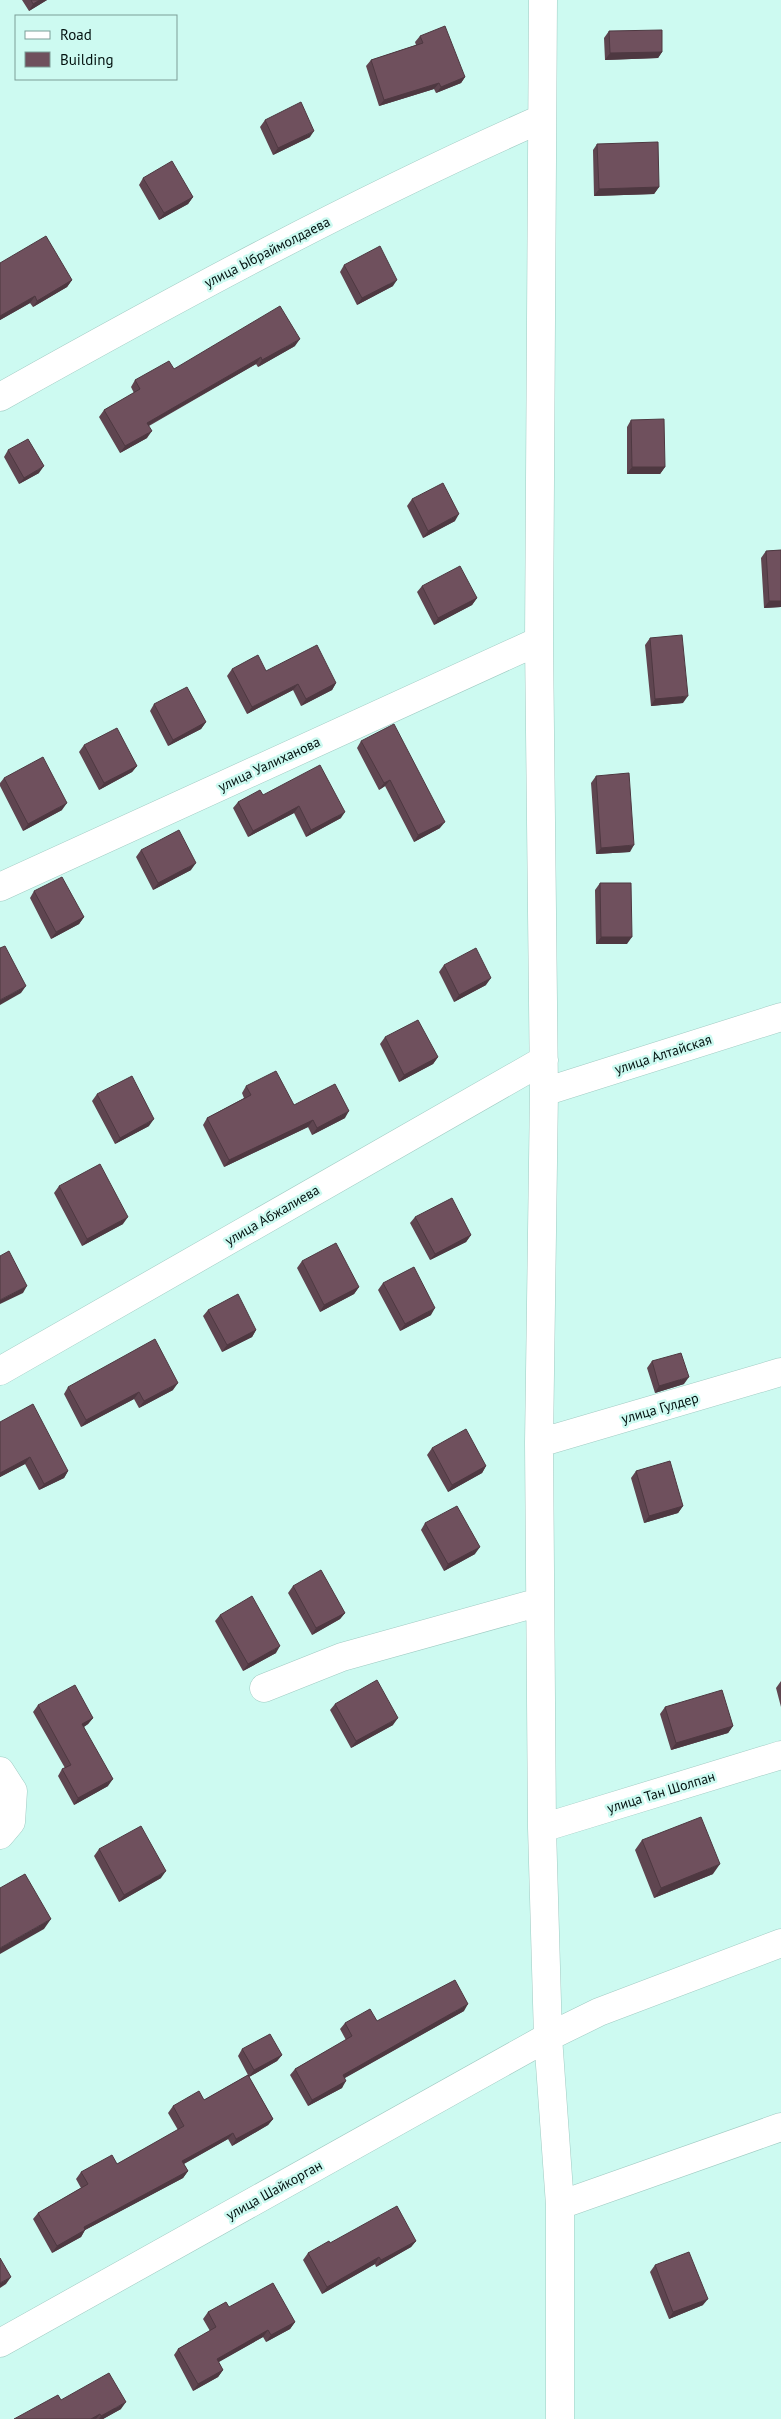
<svg xmlns="http://www.w3.org/2000/svg" width="781" height="2419" font-family="'PT Sans',sans-serif">
<rect width="100%" height="100%" fill="#cdfaf1"/>
<g fill="none" stroke-linecap="round" stroke-linejoin="round">
<g stroke="#a0cbc3" stroke-width="29">
<path id="minor" d="M543 0 539 641 544 1092 539 1443 542 1828 548 2037 560 2205V2419
M0 397C177 298 355 201 541 119
M0 887 539 641
M544 1092 781 1017
M0 1371 544 1060
M539 1443 781 1372
M264 1688 342 1657 540 1602
M0 1771 13 1791 11 1822 0 1835
M542 1828 781 1755
M560 2205 781 2127
M0 2343 548 2037 599 2012 781 1943"/>
</g>
<use href="#minor" stroke="#fff" stroke-width="28"/>
</g>
<path fill="#5f4550" d="M22 0H47L29 11Z
M609 31 662 52 658 58 605 60 604 38Z
M420 36 465 77 461 83 436 93 434 89 379 106 366 66 371 60 416 45 415 42Z
M265 120 310 137 273 155 260 127Z
M597 144 659 187 654 194 594 196 593 150Z
M143 178 193 197 188 204 159 220 139 185Z
M0 263 72 280 67 287 33 307 30 303 0 320Z
M344 265 393 286 357 305 340 272Z
M295 346 258 367 256 364 149 426 147 438 120 453 99 417 104 410 134 393 131 387 135 380 174 369Z
M631 420 665 467 660 474H627V427Z
M8 450 39 473 19 484 4 457Z
M412 499 455 521 423 538 407 506Z
M781 550V607L764 608 761 558 766 551Z
M422 586 477 598 472 605 434 625 417 592Z
M650 638 683 703 651 706 645 645Z
M232 669 266 671 336 683 332 690 301 706 293 690 247 714 227 676Z
M154 704 206 722 201 729 168 746 150 711Z
M361 741 440 828 414 842 385 786 379 790 357 748Z
M84 745 137 766 132 772 99 790 79 752Z
M596 776 630 852 596 854 591 783Z
M4 778 62 810 23 831 0 786V783Z
M263 795 341 818 306 837 294 813 248 837 233 808 238 802Z
M141 850 191 870 153 890 136 857Z
M600 883 627 944H596L595 890Z
M34 891 84 917 79 924 51 939 30 898Z
M444 965 486 985 454 1002 439 972Z
M385 1037 438 1057 433 1064 399 1082 380 1044Z
M246 1086 294 1105 345 1118 312 1135 308 1127 224 1167 203 1125 207 1118 244 1098 242 1093Z
M97 1094 149 1126 115 1144 92 1101Z
M59 1186 123 1224 82 1246 54 1193Z
M415 1217 471 1235 466 1242 430 1260 410 1223Z
M302 1261 359 1287 354 1294 320 1312 297 1268Z
M383 1283 431 1315 400 1331 378 1290Z
M208 1310 256 1330 252 1337 222 1352 203 1316Z
M652 1361 684 1384 655 1393 647 1368Z
M68 1387 173 1390 139 1408 134 1399 81 1427 64 1394Z
M0 1422 68 1471 64 1478 39 1490 25 1464 0 1477Z
M432 1448 486 1466 482 1473 448 1492 427 1455Z
M636 1471 683 1506 678 1513 644 1523 631 1478Z
M425 1523 475 1554 444 1571 421 1530Z
M293 1586 345 1613 340 1619 312 1635 288 1593Z
M220 1615 276 1653 243 1671 215 1621Z
M781 1681V1707L776 1688Z
M335 1704 393 1725 351 1748 330 1710Z
M38 1705 93 1718 88 1724 84 1727 108 1786 74 1805 58 1776 62 1769 65 1768 33 1712Z
M665 1707 733 1726 728 1733 671 1750 660 1714Z
M642 1840 713 1874 654 1898 635 1850Z
M99 1849 161 1878 119 1902 94 1856Z
M464 2011 345 2078 342 2088 308 2106 290 2075 295 2069 346 2040 340 2029 345 2023 377 2021Z
M242 2049 282 2055 277 2061 249 2077 273 2119 268 2125 232 2146 228 2139 184 2164 188 2171 183 2178 85 2230 81 2237 52 2253 33 2219 38 2213 81 2188 76 2179 81 2172 117 2164 178 2130 168 2113 173 2106 204 2100 248 2075 238 2056Z
M416 2241 411 2247 376 2267 375 2264 322 2294 303 2260 308 2253 330 2243Z
M655 2265 703 2305 669 2319 650 2272Z
M229 2307 295 2322 290 2329 266 2342 263 2337 218 2362 223 2370 218 2377 193 2391 174 2355 178 2349 210 2331 203 2319 208 2312Z
M61 2400 121 2409 103 2419H14Z"/>
<path fill="#4e3841" d="M40 0H47L29 11 33 4Z
M662 52 658 58 605 60 610 53Z
M465 77 461 83 436 93 441 87Z
M439 83 434 89 379 106 384 100Z
M314 131 310 137 273 155 278 148Z
M659 187 654 194 594 196 599 189Z
M193 197 188 204 159 220 164 213Z
M72 280 67 287 33 307 37 301Z
M397 280 393 286 357 305 362 298Z
M35 296 30 303 0 320V316Z
M300 339 295 346 258 367 262 360Z
M261 357 256 364 142 429 147 423Z
M152 431 147 438 120 453 125 446Z
M44 466 39 473 19 484 24 478Z
M632 467H665L660 474H627Z
M459 514 455 521 423 538 428 531Z
M477 598 472 605 434 625 438 618Z
M769 601H781V607L764 608Z
M336 683 332 690 301 706 306 699Z
M298 684 293 690 247 714 252 707Z
M688 696 683 703 651 706 655 699Z
M206 722 201 729 168 746 173 740Z
M137 766 132 772 99 790 104 783Z
M390 780 385 786 379 790 384 783Z
M67 803 62 810 23 831 28 824Z
M299 806 294 813 248 837 253 831Z
M345 812 341 818 306 837 311 830Z
M445 822 440 828 414 842 418 835Z
M634 845 630 852 596 854 601 848Z
M196 863 191 870 153 890 158 883Z
M84 917 79 924 51 939 56 932Z
M601 937H632L627 944H596Z
M491 978 486 985 454 1002 459 995Z
M26 986 21 993 0 1005V1000Z
M438 1057 433 1064 399 1082 404 1075Z
M349 1111 345 1118 312 1135 317 1128Z
M154 1119 149 1126 115 1144 120 1138Z
M313 1120 308 1127 224 1167 229 1160Z
M128 1217 123 1224 82 1246 87 1239Z
M471 1235 466 1242 430 1260 435 1254Z
M27 1286 23 1293 0 1304V1300Z
M359 1287 354 1294 320 1312 324 1305Z
M435 1308 431 1315 400 1331 405 1324Z
M256 1330 252 1337 222 1352 227 1345Z
M689 1377 684 1384 655 1393 659 1386Z
M178 1383 173 1390 139 1408 144 1401Z
M139 1392 134 1399 81 1427 86 1420Z
M30 1457 25 1464 0 1477V1473Z
M486 1466 482 1473 448 1492 452 1485Z
M68 1471 64 1478 39 1490 44 1484Z
M683 1506 678 1513 644 1523 649 1516Z
M480 1547 475 1554 444 1571 448 1564Z
M345 1613 340 1619 312 1635 316 1628Z
M280 1646 276 1653 243 1671 248 1664Z
M93 1718 88 1724 77 1731 82 1724Z
M398 1718 393 1725 351 1748 356 1741Z
M733 1726 728 1733 671 1750 676 1743Z
M113 1779 108 1786 74 1805 78 1798Z
M720 1864 713 1874 654 1898 661 1888Z
M166 1871 161 1878 119 1902 124 1895Z
M51 1919 44 1929 0 1954V1948Z
M468 2004 464 2011 339 2081 343 2075Z
M282 2055 277 2061 249 2077 254 2070Z
M346 2081 342 2088 308 2106 312 2100Z
M273 2119 268 2125 232 2146 236 2139Z
M233 2133 228 2139 178 2167 182 2161Z
M188 2171 183 2178 85 2230 81 2237 52 2253 57 2246 84 2227Z
M416 2241 411 2247 376 2267 381 2260Z
M379 2257 375 2264 322 2294 327 2287Z
M11 2277 6 2284 0 2288V2283Z
M708 2299 703 2305 669 2319 673 2312Z
M295 2322 290 2329 266 2342 271 2335Z
M268 2330 263 2337 212 2366 217 2359Z
M223 2370 218 2377 193 2391 198 2384Z
M126 2402 121 2409 103 2419H99L101 2416Z
M100 2414 96 2419H91Z"/>
<path fill="#6f505d" stroke="#4e3841" d="M31 0H40L33 4Z
M445 26 465 77 441 87 439 83 384 100 371 60 423 43 420 36Z
M662 30V52L610 53 609 31Z
M301 102 314 131 278 148 265 120Z
M658 142 659 187 599 189 597 144Z
M172 161 193 197 164 213 143 178Z
M46 236 72 280 37 301 35 296 0 316V263Z
M380 246 397 280 362 298 344 265Z
M280 306 300 339 262 360 261 357 147 423 152 431 125 446 104 410 140 389 135 380 169 361 174 369Z
M664 419 665 467H632L631 420Z
M28 439 44 466 24 478 8 450Z
M443 483 459 514 428 531 412 499Z
M781 550V601H769L766 551Z
M460 566 477 598 438 618 422 586Z
M682 635 688 696 655 699 650 638Z
M317 645 336 683 306 699 298 684 252 707 232 669 258 655 266 671Z
M187 687 206 722 173 740 154 704Z
M394 724 445 822 418 835 390 780 384 783 361 741Z
M117 728 137 766 104 783 84 745Z
M43 757 67 803 28 824 4 778Z
M320 765 345 812 311 830 299 806 253 831 238 802 260 790 263 795Z
M629 773 634 845 601 848 596 776Z
M179 830 196 863 158 883 141 850Z
M62 877 84 917 56 932 34 891Z
M600 883H631L632 937H601Z
M5 946 26 986 0 1000V948Z
M476 948 491 978 459 995 444 965Z
M418 1020 438 1057 404 1075 385 1037Z
M276 1071 294 1105 335 1084 349 1111 317 1128 313 1120 229 1160 207 1118 251 1095 246 1086Z
M132 1076 154 1119 120 1138 97 1094Z
M100 1164 128 1217 87 1239 59 1186Z
M452 1198 471 1235 435 1254 415 1217Z
M336 1243 359 1287 324 1305 302 1261Z
M9 1251 27 1286 0 1300V1256Z
M414 1267 435 1308 405 1324 383 1283Z
M238 1294 256 1330 227 1345 208 1310Z
M155 1339 178 1383 144 1401 139 1392 86 1420 68 1387Z
M681 1353 689 1377 659 1386 652 1361Z
M33 1404 68 1471 44 1484 30 1457 0 1473V1422Z
M466 1429 486 1466 452 1485 432 1448Z
M670 1461 683 1506 649 1516 636 1471Z
M457 1506 480 1547 448 1564 425 1523Z
M321 1570 345 1613 316 1628 293 1586Z
M252 1596 280 1646 248 1664 220 1615Z
M377 1680 398 1718 356 1741 335 1704Z
M75 1685 93 1718 82 1724 113 1779 78 1798 62 1769 71 1765 38 1705Z
M722 1690 733 1726 676 1743 665 1707Z
M701 1817 720 1864 661 1888 642 1840Z
M141 1826 166 1871 124 1895 99 1849Z
M25 1874 51 1919 0 1948V1888Z
M455 1980 468 2004 343 2075 346 2081 312 2100 295 2069 352 2036 345 2023 370 2009 377 2021Z
M270 2034 282 2055 254 2070 242 2049Z
M248 2075 273 2119 236 2139 233 2133 182 2161 188 2171 84 2227 85 2230 57 2246 38 2213 88 2184 81 2172 112 2155 117 2164 184 2126 173 2106 199 2091 204 2100Z
M397 2206 416 2241 381 2260 379 2257 327 2287 308 2253 329 2241 330 2243Z
M689 2252 708 2299 673 2312 655 2265Z
M0 2258 11 2277 0 2283Z
M273 2283 295 2322 271 2335 268 2330 217 2359 223 2370 198 2384 178 2349 216 2327 208 2312 226 2302 229 2307Z
M109 2373 126 2402 101 2416 100 2414 91 2419H14L58 2395 61 2400Z"/>
<g text-anchor="middle" dominant-baseline="central" stroke-width="5" stroke-linejoin="round" paint-order="stroke">
<g font-size="14" fill="#031210" stroke="#cdfaf1">
<text transform="translate(267 252) rotate(-27)">улица Ыбраймолдаева</text>
<text transform="translate(269 764) rotate(-25)">улица Уалиханова</text>
<text transform="translate(663 1054) rotate(-18)">улица Алтайская</text>
<text transform="translate(272 1215) rotate(-30)">улица Абжалиева</text>
<text transform="translate(660 1408) rotate(-16)">улица Гулдер</text>
<text transform="translate(661 1792) rotate(-17)">улица Тан Шолпан</text>
<text transform="translate(274 2190) rotate(-29)">улица Шайкорган</text>
</g>
</g>
<rect x="15" y="15" width="162" height="65" fill="#cdfaf1" stroke="#7c9d97"/>
<rect x="25" y="31" width="25" height="8" fill="#ffffff" stroke="#7c9d97"/>
<text x="60" y="40" font-size="15" fill="#031210">Road</text>
<rect x="25" y="52" width="25" height="15" fill="#6f505d" stroke="#7c9d97"/>
<text x="60" y="65" font-size="15" fill="#031210">Building</text>
</svg>
